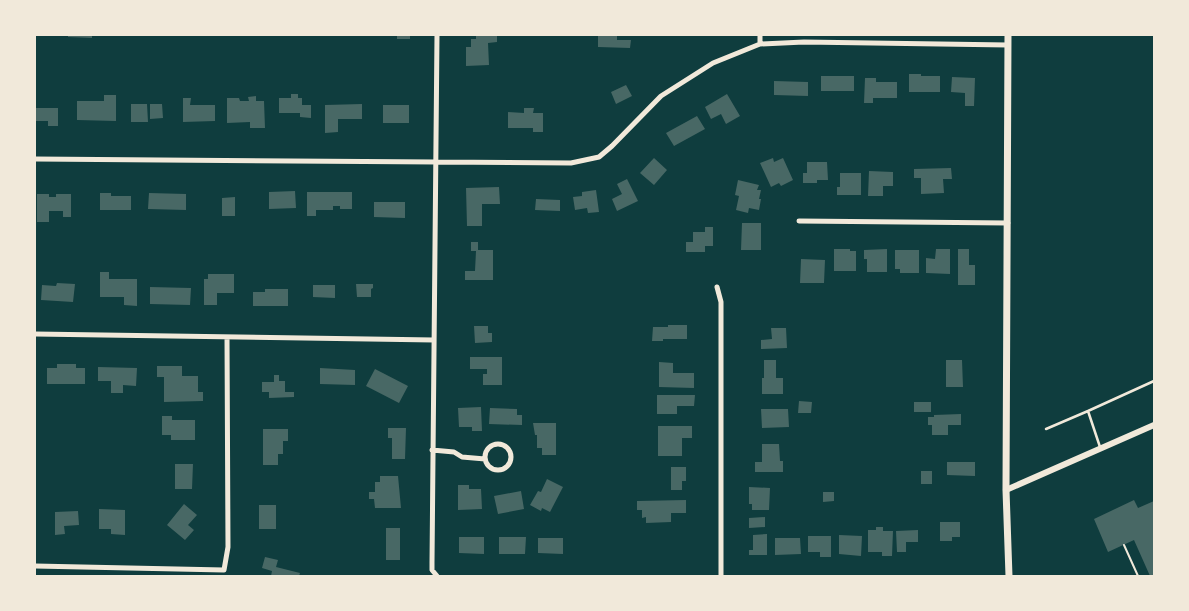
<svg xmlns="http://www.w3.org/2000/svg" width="1189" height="611" font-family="Overpass,sans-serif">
<rect width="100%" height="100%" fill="#0f3d3e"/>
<path fill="#486865" d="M68 35H92V38L68 37Z
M397 35H410V39H397Z
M476 35H497V42L488 43 489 65 466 66V47H471V39H476Z
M598 35H617V40H631L630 48 598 47Z
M909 74H921V76H940V92H909Z
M821 76H854V91H821Z
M952 77 975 78 974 106H965V93L951 92Z
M865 78H876V82H897V98H873V103H864Z
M774 81 808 82V96L774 95Z
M626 85 632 96 616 104 611 92Z
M291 94H298V98H302V105H311V118L300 117V113H279V98H291Z
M727 94 740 116 726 124 721 114 711 119 705 107Z
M104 95H116V121L77 120V101H104Z
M256 96V101H264L265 128H250V122L227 123V98H239L240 101H249L248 97Z
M183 98H191L190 105H215V121L183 122Z
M131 104H147L148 122H131Z
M150 104H162L163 118 150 119Z
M362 104V119H338V132L325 133V105Z
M383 105H409V123H383Z
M35 108H58V126H48V121H35Z
M524 108H534L533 113H543V132H533V128H508V112L524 113Z
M697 116 705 129 674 146 666 133Z
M654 158 667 170 654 185 640 173Z
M773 158 774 162 783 158 793 180 781 186 779 183 771 187 760 163Z
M807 162H827L828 180H817V183H803V173H807Z
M951 168 952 179H943L944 193 921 194V178H914V169Z
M869 171 893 172V186H883V196H868Z
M840 173H861V195H837V187H840Z
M627 179 638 201 617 211 612 199 622 194 617 184Z
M738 180 759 185 757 190H761L759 199H761L759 210 749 208 748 213 736 210 739 196 735 195Z
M499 187 500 204H482V226H467L466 188Z
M596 190 599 212 588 213 587 208 575 210 573 197 582 196V192Z
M295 191 296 208 269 209V192Z
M307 192H352V209H340V206H333V210H316V216H307Z
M100 193H111V196H131V210H100Z
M149 193 186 194V210L148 209Z
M37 194H49V197H56V194H71V217H63V211H49V222H37Z
M235 197V216H222V198Z
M536 199 560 200V211L535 210Z
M374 202H405V218L374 217Z
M742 223H761V250H741Z
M705 227H713V246H705V252H686V242H693V232H705Z
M471 242H478V250H493V280H465V271H475L476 251H471Z
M834 249H850V251H856V271H834Z
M887 249V272H867V259H864V250Z
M936 249H950V274L926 273V258L935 259Z
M958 249H969V265H975V285H958Z
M895 250H919V273H900V269H895Z
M801 259 825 260 824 283H800Z
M100 272H109V279H137V306L124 305V297H100Z
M208 274H234V293H217V305H204V279H208Z
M57 283 75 284 73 302 41 300 42 285 56 286Z
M356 284H373V288L371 289V297H357Z
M313 285H335V298L313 297Z
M150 287 191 288 190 305 150 304Z
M265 289H288V306H253V292H265Z
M668 325H687V339H663V341H652L653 327H668Z
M474 326H488V333H492V342L475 343Z
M771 328H786L787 348 761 349V340L772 339Z
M470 357H502V385H483V374H487V369H470Z
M764 360H776V378H783V394H762V378H764Z
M946 360H962L963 387H946Z
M659 362 673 363V373H694V388L659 387Z
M57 364H76V368H85V384H47V368H57Z
M157 366H182V376H198V392H203V401L164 402V377H157Z
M98 367 137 368 136 386 123 385V393H111V381H98Z
M320 368 355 370V385L320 384Z
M375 369 408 386 399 403 366 386Z
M274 375H279V381H285V392H294V397L269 398V392H262V382H274Z
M657 395H695L694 406H677V414H657Z
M799 401 812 402 811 413H798Z
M914 402H931V412H914Z
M481 407 482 431H472V427H459L458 408Z
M490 408 517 409V415H522V425L489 424Z
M761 409H788L789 427 762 428Z
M961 414V425H948V435H932V425H928V417H934V415Z
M162 416H172V420H195V440H171V435H162Z
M533 423H556V455H542V448H537V435H535Z
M658 426H692V438H682V456H658Z
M388 428H406L405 459H392V438H388Z
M263 429H288V441H283V454H278V465H263Z
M762 444H779L780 461H783V472H755V462H762Z
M947 462H975V476L947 475Z
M175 464H193L192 489H175Z
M671 467H686V481H682V490H671Z
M921 471H932V484H921Z
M380 476H398L401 508H375L374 499H369V492H375V482H380Z
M547 479 563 487 550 512 542 508 541 511 530 505 538 491 541 492Z
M458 485H469V489H481L482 509 458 510Z
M749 487 770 488 769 510H752V504H749Z
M521 491 524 509 498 514 494 496Z
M823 492H834V501L823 502Z
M686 500V513H671V522L646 523V517L642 518V510H637V501Z
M1134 500 1138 508 1154 501V576H1150L1134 540 1108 552 1094 519Z
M184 504 197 515 188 525 194 530 185 540 167 525Z
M259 505H276V529H259Z
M99 509 125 510V535L111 534V529H99Z
M78 511 79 525 64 526 65 534 55 535V512Z
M765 517V527L749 528V518Z
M940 522H960V537H952V541H940Z
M876 527H883V531H893L892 556H882V552H868V530H876Z
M386 528H400V560H386Z
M918 530V542H906V552H897L896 531Z
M767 534V555H749V550H753V535Z
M839 535 862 536 861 556 839 554Z
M808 536H831V557H820V552H808Z
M459 537H484V554L459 553Z
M499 537H526L525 554H499Z
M538 538H563V554L538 553Z
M775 538H800L801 554 775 555Z
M265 557 278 560 276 567 300 573 299 576H271L272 571 262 568Z"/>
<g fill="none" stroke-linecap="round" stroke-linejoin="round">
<path stroke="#f1e9da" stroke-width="2" d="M1124 545 1138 576"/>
<path stroke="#f1e9da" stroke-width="2.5" d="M1088 411 1154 381
M1046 429 1088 411 1100 447"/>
<path stroke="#f1e9da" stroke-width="5" d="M437 35 432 563V570L437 576
M760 35V44
M35 159 571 163 599 157 612 146 661 96 713 63 760 44 804 42 1008 45
M799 221 1008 223
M717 287 721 302V576
M35 334 434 340
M485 457a13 13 0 1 1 26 0a13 13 0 1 1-26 0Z
M432 450 454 452 462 457 485 459
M35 566 224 570 228 547 227 337"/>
<path stroke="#f1e9da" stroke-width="6" d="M1006 490 1154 425"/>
<path stroke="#f1e9da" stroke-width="7" d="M1008 35 1006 490 1009 576"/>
</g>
<rect width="1189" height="611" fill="none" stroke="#f1e9da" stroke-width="72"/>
</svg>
